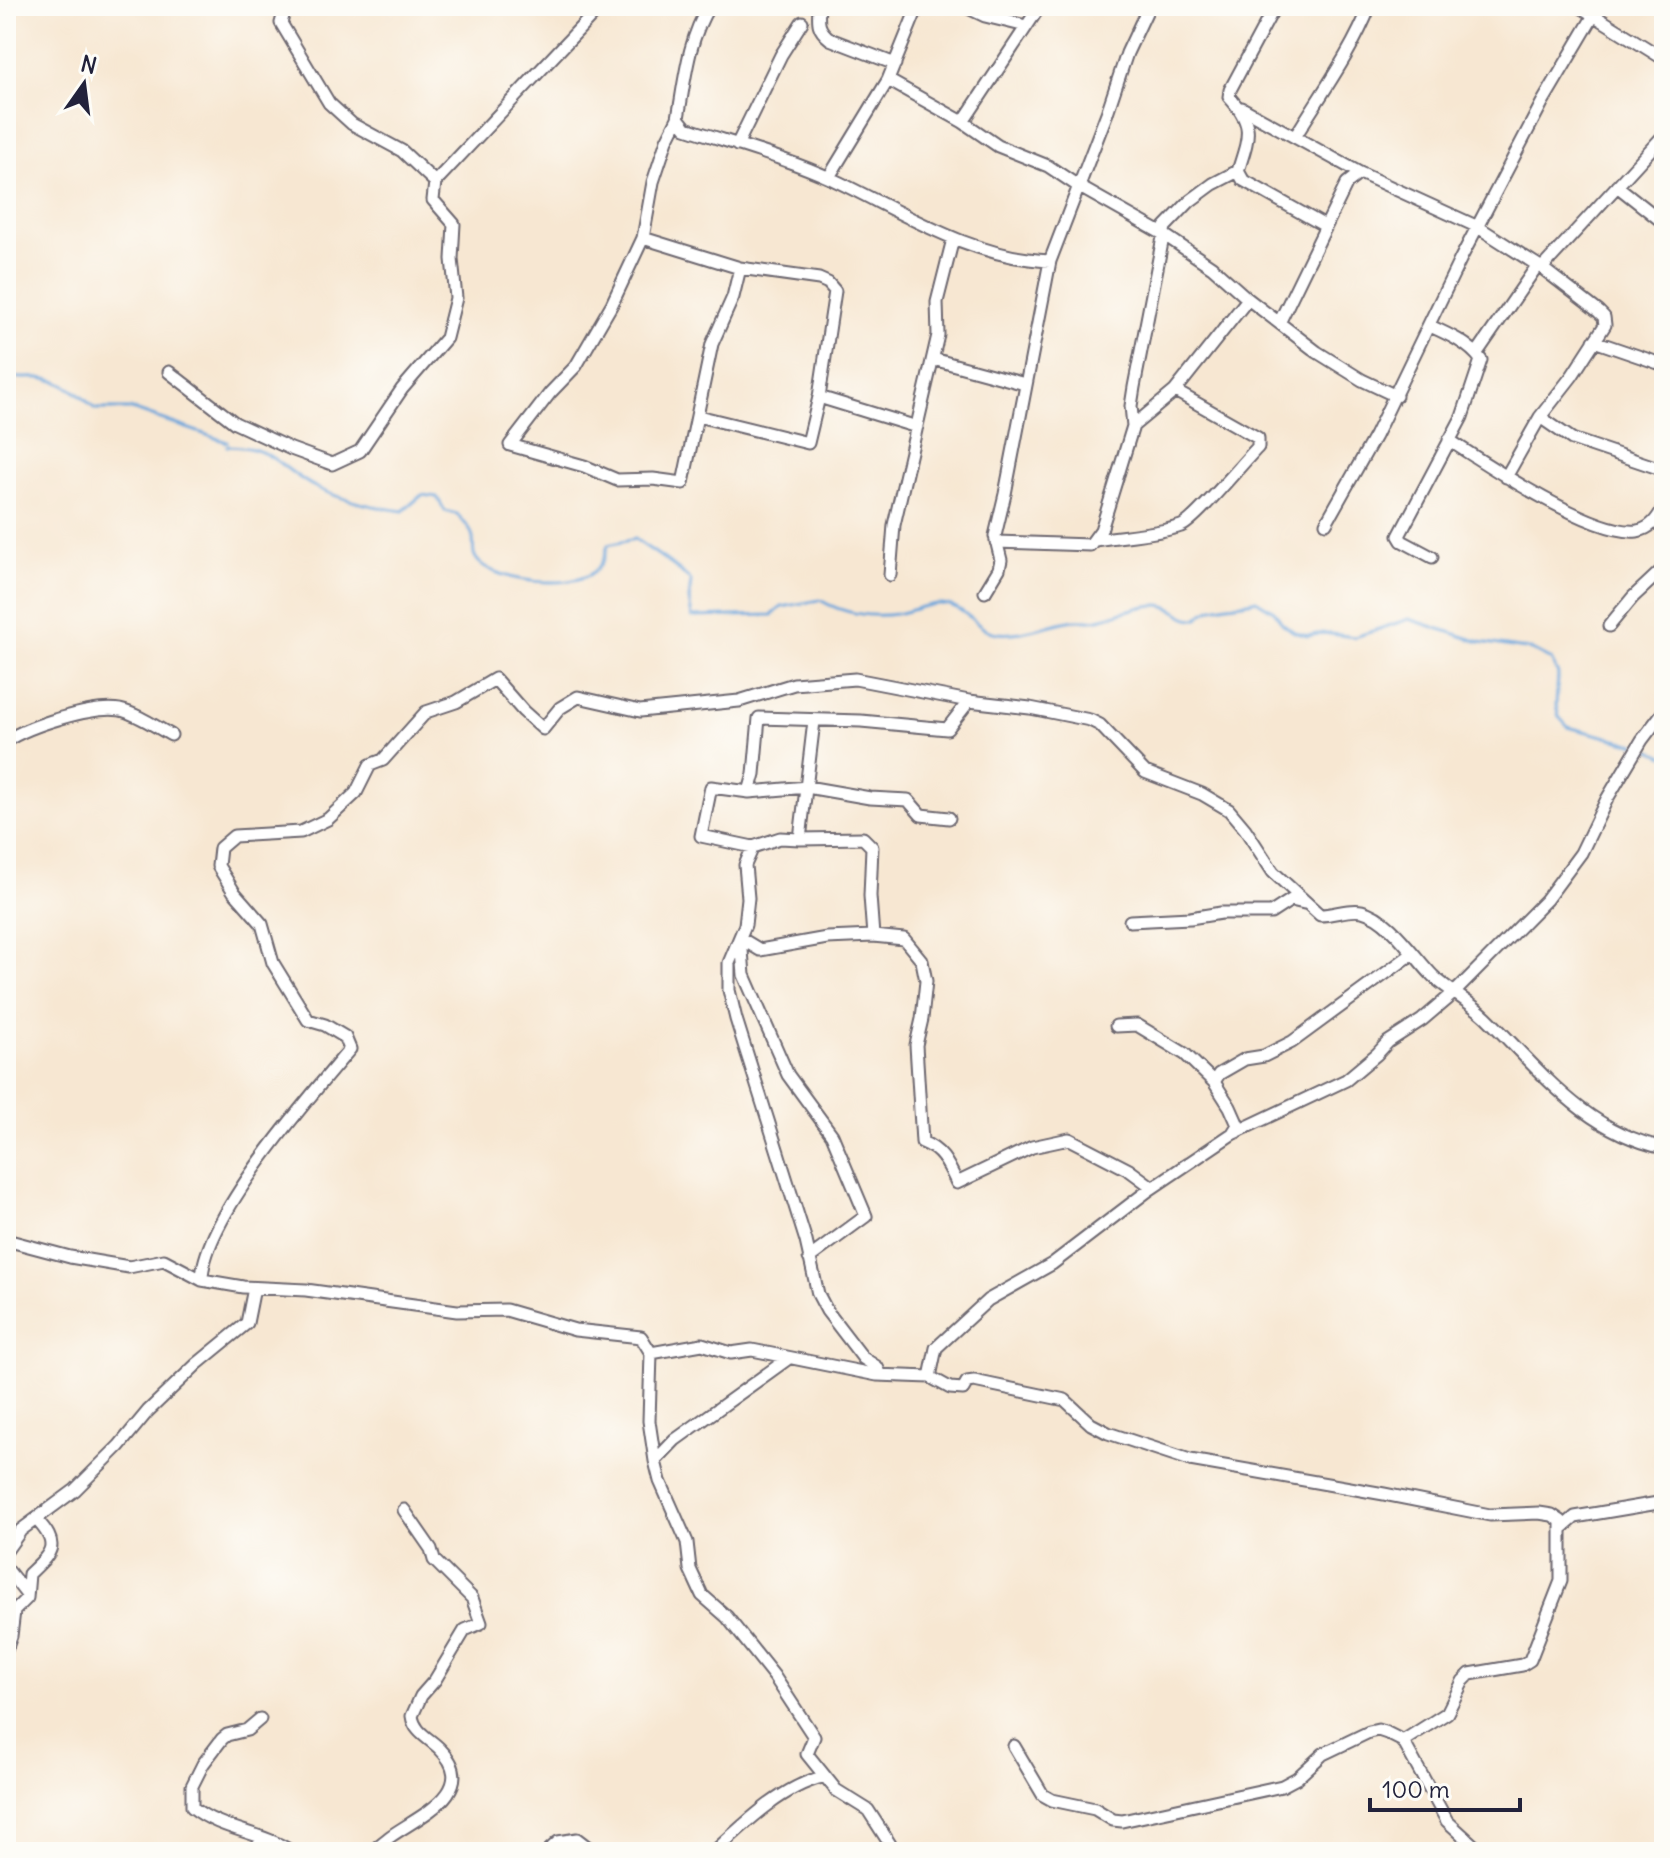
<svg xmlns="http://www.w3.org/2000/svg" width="1670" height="1858" font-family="Delius,sans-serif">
<rect width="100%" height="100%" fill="#fdfcf7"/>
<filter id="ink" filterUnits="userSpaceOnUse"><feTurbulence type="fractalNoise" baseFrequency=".0125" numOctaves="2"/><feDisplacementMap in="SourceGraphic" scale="16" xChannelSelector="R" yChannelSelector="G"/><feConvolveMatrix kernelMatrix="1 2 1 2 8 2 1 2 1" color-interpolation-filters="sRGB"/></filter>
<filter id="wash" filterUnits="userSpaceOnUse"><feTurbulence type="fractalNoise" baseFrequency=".006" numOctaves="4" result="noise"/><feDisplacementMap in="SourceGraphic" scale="32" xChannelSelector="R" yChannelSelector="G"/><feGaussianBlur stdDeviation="1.8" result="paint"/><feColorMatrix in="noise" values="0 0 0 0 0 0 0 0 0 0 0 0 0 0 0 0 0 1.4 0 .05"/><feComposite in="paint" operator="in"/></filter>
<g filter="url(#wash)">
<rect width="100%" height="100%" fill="#f7e7d2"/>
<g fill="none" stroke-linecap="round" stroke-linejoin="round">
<path stroke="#6ba5db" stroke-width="3" d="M6 375C17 380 27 377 39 378 63 380 79 393 95 409H132L227 442
M227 446C275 446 280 470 317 488 344 501 373 507 403 511L422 495 437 497 445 511 457 514C462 520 469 527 472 534 476 545 469 553 480 563 501 582 570 590 594 572 603 564 605 556 608 545L635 539C654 553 674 564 691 581L689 600 692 617 772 615 782 607 820 600C842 613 870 618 896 614 911 611 923 605 938 604 966 603 974 630 997 633 1020 636 1046 625 1069 621 1079 619 1090 621 1099 619 1120 614 1138 605 1159 605 1174 605 1182 620 1197 619 1213 601 1235 607 1256 600L1274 611 1282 623 1294 632 1308 636 1323 633 1355 637 1409 619 1480 642 1532 650 1551 660 1558 674 1556 705 1559 717 1568 727 1635 744
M1642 746 1664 756"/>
</g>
</g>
<g filter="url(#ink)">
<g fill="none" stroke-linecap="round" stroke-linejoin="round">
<g stroke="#6d6770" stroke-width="15">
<path id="minor" d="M286 6 281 23 329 103 352 124 402 151 435 182
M709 6C688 40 685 79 678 118L686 128C734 144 786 158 832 179 902 212 971 258 1050 261
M819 6C818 22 817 29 830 39L895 64
M964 6 985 16 1026 26
M1275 6 1230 90 1229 97C1255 125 1249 136 1238 171L1243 180 1325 226
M1579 6 1664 59
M888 80 963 122 998 146 1048 166 1078 186 1163 234 1212 267 1248 299 1317 352 1362 380 1396 396
M1242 108 1360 173
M678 118 667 140 653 182 643 238 612 304 576 366 550 393 510 445 584 466 617 480 653 479 683 483 712 344 733 297 740 268
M963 122 1040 6
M1295 137C1321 94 1352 52 1370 6
M737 145 781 55 802 22
M829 177 888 80 916 11 921 6
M1617 186 1664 223
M643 238 740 268 819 279 828 283 835 291 819 397 808 443 698 416
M1542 268 1664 135
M1279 323 1347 183 1360 173 1478 227 1542 268 1599 312 1604 317 1605 325 1572 376 1540 417 1506 477
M1430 326C1448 334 1470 344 1481 360L1462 417 1399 536 1402 541 1432 557
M1594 341 1664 365
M1477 353 1537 266
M933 359 1025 384
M169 372 235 423 291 449 332 464 360 451 402 389 446 338 456 298 452 259 454 224 433 200 435 182 601 6
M819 397 917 427
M1540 417 1572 439 1664 470
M1133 426 1175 391 1248 299
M1449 440C1487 465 1594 536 1637 531 1651 529 1658 518 1664 507
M1326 523 1375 436 1461 258 1542 103 1594 15
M1095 540C1120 536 1158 534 1181 526 1194 522 1244 461 1258 447V438L1175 391
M996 542 1090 545 1101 530 1133 426 1131 406 1134 387 1165 227 1190 201 1213 184 1238 171
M890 575 894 525 938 335 937 302 953 239
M985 592 999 569 1001 560 995 536 1005 494 1050 261 1107 113 1127 53 1149 6
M1609 626 1633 597 1664 568
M6 741C28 726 94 705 120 710 138 714 156 727 171 735
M749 792 807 787 870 798 908 800 921 815 949 818
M753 847 780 838 800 839 814 721
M1130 921 1190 918 1221 913H1271L1291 900 1304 903
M873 936 904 939 922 961 926 981 922 1019 916 1045 922 1142C942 1150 948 1164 957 1183L1032 1147 1069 1139 1129 1170 1148 1184 1149 1190
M740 938 760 950 827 938 873 936 870 896 872 847 863 838 800 839
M741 938 744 975 788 1075 832 1135 866 1216 809 1258
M1116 1026 1137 1025 1185 1054 1214 1082 1230 1107 1238 1125 1233 1133
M1214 1082 1219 1074 1245 1059 1264 1056 1292 1042 1412 954
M6 1240 70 1257 129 1267 164 1260 202 1280 243 1287 306 1290 457 1311 506 1310 575 1330 641 1337 651 1353 649 1421 655 1461 660 1481 687 1542 690 1569 702 1595 727 1617 774 1676 814 1737 807 1754 836 1790 868 1810 895 1852
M202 1280C202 1219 309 1098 350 1049L345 1037 325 1025 308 1020 273 963 262 924 234 892 218 866 220 848 234 836 301 832 328 819 356 793 370 765 383 760 426 712 456 702 495 679 523 711 543 729 560 708 578 697 640 711 739 701 794 684 855 679 969 701
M651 1353 702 1344 731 1353 752 1350 877 1375 930 1377 950 1388 963 1389 967 1382 974 1381 1065 1400 1091 1424 1108 1433 1190 1460 1384 1494 1490 1515 1539 1513 1552 1515 1561 1521V1581L1530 1660 1522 1665 1470 1674 1463 1681 1447 1713 1403 1741
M880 1373 877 1367 863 1358 827 1311 818 1294 806 1241 736 1019 729 990V963L745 925 748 898 745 865 753 847 701 836 711 787 749 792 754 774 759 718 861 721 947 729 969 701 1030 708 1090 720 1100 725 1145 772 1202 794 1229 810 1245 829 1273 872 1320 915C1334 915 1349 908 1362 911 1390 918 1414 957 1433 976 1449 991 1469 1001 1486 1017 1542 1072 1584 1131 1664 1148
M930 1377 936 1348 988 1300 1052 1264 1149 1190 1232 1134 1346 1080 1377 1054 1388 1042 1422 1020 1456 991 1546 900 1581 853 1607 799 1642 740 1664 711
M655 1461 675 1440 789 1358
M1561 1529 1575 1517 1664 1502
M6 1551 21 1530 75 1490 119 1446 148 1411 197 1364 247 1323 254 1288
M6 1568 27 1595
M6 1650 11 1636 14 1611 27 1598 29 1574C52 1552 61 1546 36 1519
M260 1719 247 1730 227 1735 222 1739 203 1764 192 1786V1807C222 1831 261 1831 292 1852
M1014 1746 1043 1795 1052 1800 1095 1809 1113 1820 1122 1821 1282 1786 1297 1778 1323 1754 1369 1732 1378 1730 1387 1733 1403 1741 1447 1821 1481 1852
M251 1852 265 1839
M371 1852C378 1847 384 1841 391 1836 417 1817 482 1791 440 1749 429 1738 414 1732 412 1716L421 1696 435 1680 465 1630 481 1623 472 1598 434 1560 431 1549 404 1510
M547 1852 558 1842 577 1839 594 1852
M714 1852C744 1824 783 1786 823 1777"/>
</g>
<use href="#minor" stroke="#fff" stroke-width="11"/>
</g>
</g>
<rect width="1670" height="1858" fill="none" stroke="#fdfcf7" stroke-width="32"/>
<g transform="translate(84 84) rotate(14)" stroke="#fdfcf7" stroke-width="6" paint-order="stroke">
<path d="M0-6L14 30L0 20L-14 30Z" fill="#22223b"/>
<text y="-12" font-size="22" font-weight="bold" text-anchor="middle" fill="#22223b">N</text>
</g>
<path d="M1370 1798v12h150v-12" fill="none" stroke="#22223b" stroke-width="4"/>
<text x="1382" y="1798" font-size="24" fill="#22223b" stroke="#fdfcf7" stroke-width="6" paint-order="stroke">100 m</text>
</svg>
